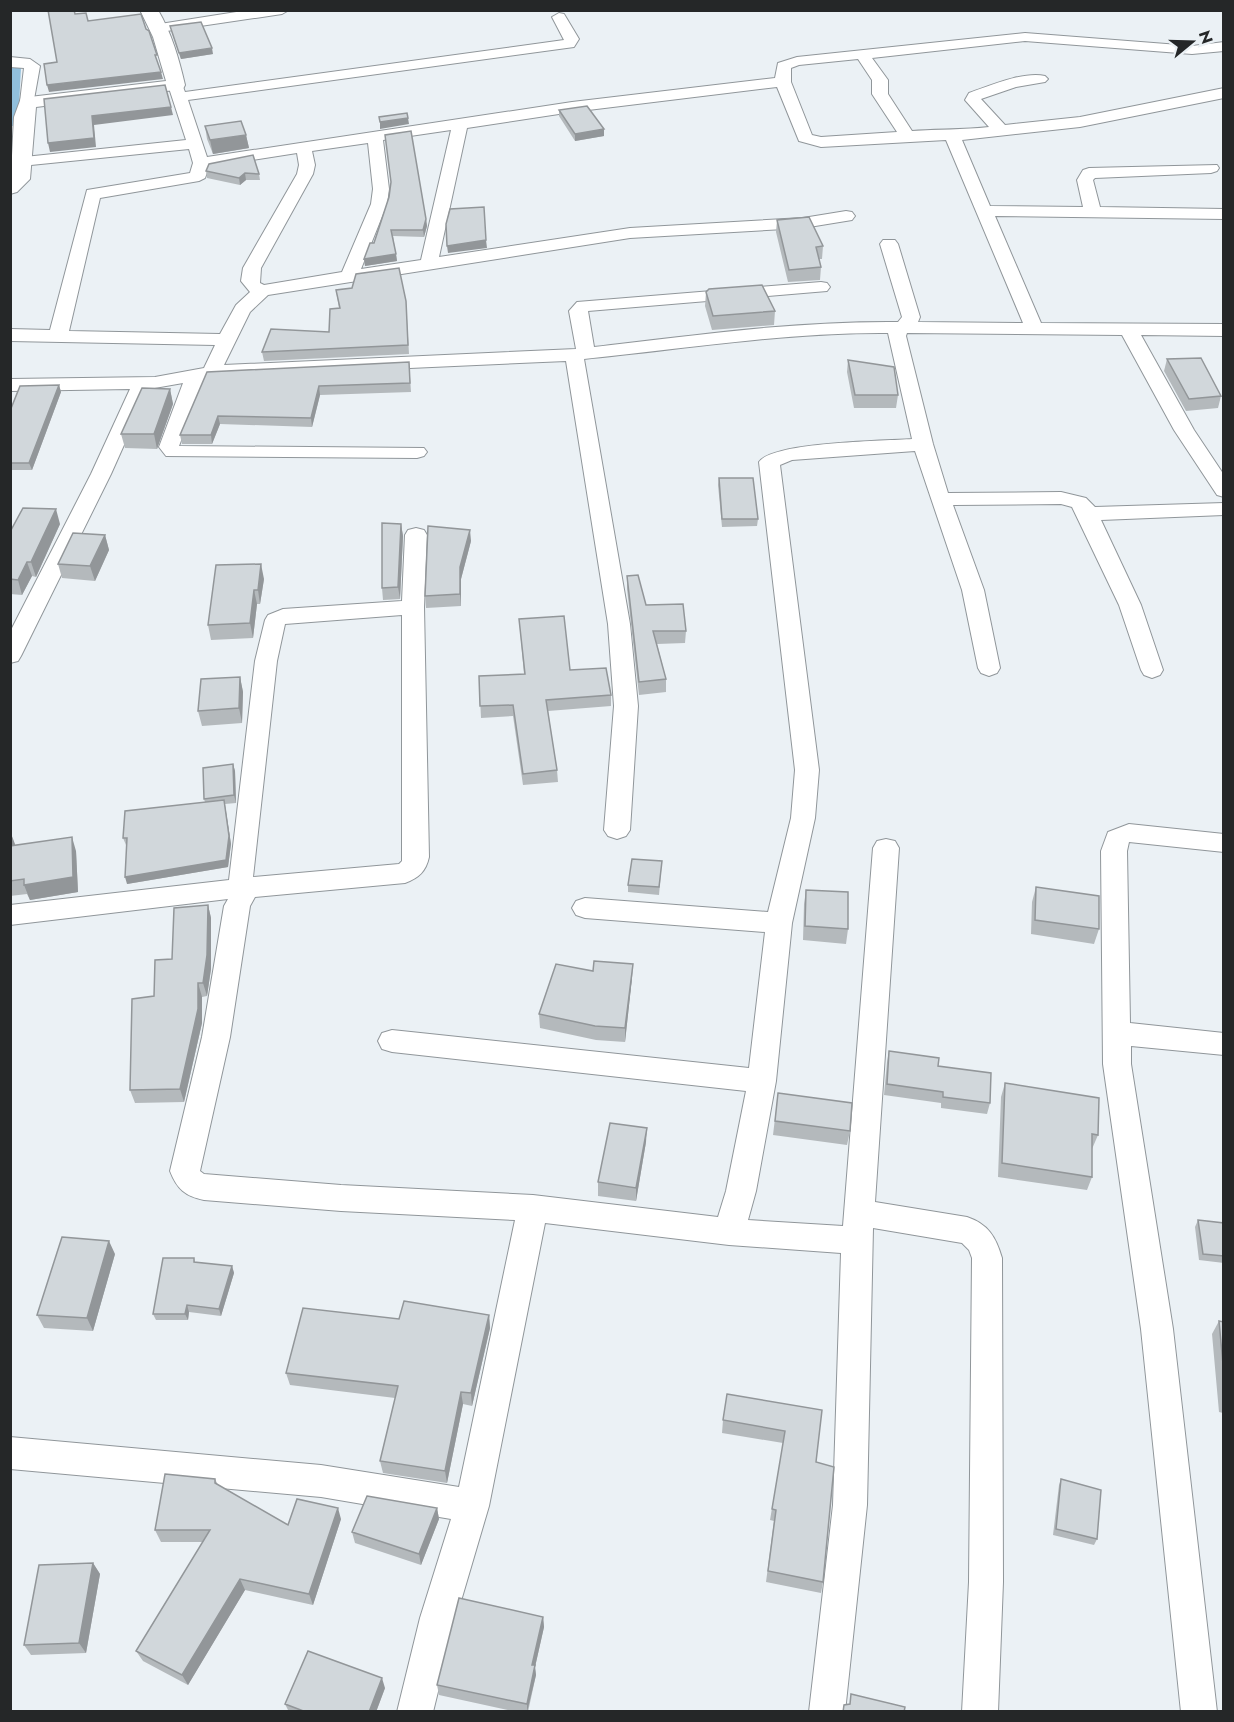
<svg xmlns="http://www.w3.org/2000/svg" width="1234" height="1722" font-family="Jost,sans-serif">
<rect width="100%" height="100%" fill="#ebf1f5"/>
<path fill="#91bfdc" d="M21 67 18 126H11V68Z"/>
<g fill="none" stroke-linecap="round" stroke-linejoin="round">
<g stroke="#90969a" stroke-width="2">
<path id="minor" d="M249 10H289L282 14 160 32 153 28 160 24Z
M559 13 564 14 579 39 574 47 188 100 207 157 572 102 775 78 778 63 797 57 1025 33 1192 46 1224 42V51L1192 54 1025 41 872 58 888 80V94L912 131C938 129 963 130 989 127L965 100 969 93C989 86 1024 71 1045 76L1048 79 1045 82 1016 87 981 99 1005 125 1080 117 1224 88V98L1080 127 962 140 990 206 1083 207 1077 180 1083 170 1089 168 1217 165 1219 168 1217 171 1211 173 1095 178 1093 180 1100 207 1224 209V219L995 216 1041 323 1224 324V336L1141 335 1194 430 1224 475V497L1217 495 1174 430 1122 335 907 333 906 336 933 444 948 493 1061 492 1086 498 1095 507 1224 503V515L1101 520 1141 605 1163 670 1160 675 1152 678 1144 675 1141 670 1119 605 1072 507 1061 504 953 505 984 590 1000 668 997 673 989 676 981 673 978 668 962 590 915 451 792 460 780 465 819 770 815 818 792 923 776 1081 756 1191 748 1220 843 1226 873 848 877 841 886 839 895 841 899 848 875 1202 967 1217C988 1224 996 1237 1002 1258L1003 1582 998 1712H962L969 1582 972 1258 969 1250 962 1243 873 1228 867 1505 845 1712H809L833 1505 841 1253 729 1245 545 1223 489 1506 456 1618 433 1712H397L420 1618 451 1519 321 1497 10 1469V1437L321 1465 459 1487 515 1220 341 1211 204 1200C185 1196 177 1189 170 1171L202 1037 224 906 228 899 10 925V905L229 880 255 661 265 620 268 615 283 609 402 601 405 535 408 530 416 528 424 530 427 535 424 607 429 857C426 871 419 878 405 883L255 897 250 906 230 1037 200 1171 204 1174 341 1185 533 1195 718 1217 726 1191 746 1091 392 1052 382 1049 378 1041 382 1033 392 1030 749 1068 765 932 585 918 576 915 572 908 576 901 585 898 768 912 791 818 795 770 759 462C772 442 884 441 912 439L888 333C786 332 686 349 584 359L630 624 638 706 630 830 626 836 617 839 608 836 604 830 614 706 608 624 566 361 254 375 204 379 179 446 424 448 427 452 424 456 417 458 166 456 159 447 183 383 149 389 111 474 21 656 18 661 10 663V632L91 474 130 389 10 391V379L155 377 204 368 215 345 10 341V329L50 330 87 190 190 173 193 163 189 149 21 166 13 161 15 158 186 140 168 85 171 82H181L185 92 564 40 552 17ZM858 59 872 80V94L897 132 821 137 812 135 791 82V68L799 65ZM777 87 799 141 821 147 946 140 1023 323 918 322 920 317 898 244 895 240H883L880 244 902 317 898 322C795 321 696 335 594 347L588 311 827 291 830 287 827 283 821 282 577 302 569 311 576 349 224 365 250 312 268 295 630 238 803 228 852 220 855 216 852 212 846 211 803 218 630 228 439 257 467 128 572 112ZM451 130 421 260 361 269 387 204 389 189 383 140ZM368 143 373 189 371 204 342 272 264 285 260 283 261 268 313 174 315 165 312 151ZM297 153 299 165 297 174 243 268 241 281 250 292 236 305 220 334 69 331 100 198 199 181 205 178 209 167ZM402 615V861L399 864 253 877 277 661 285 624Z
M10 57 30 59 40 66 33 105H23L20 102 24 68 10 67Z
M1129 824 1224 834V852L1129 842 1127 851 1130 1023 1224 1033V1055L1131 1046V1064L1173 1329 1217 1712H1181L1141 1329 1103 1064 1101 851 1108 832Z"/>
</g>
<g stroke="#90969a" stroke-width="2">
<path id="tertiary" d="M140 10H158C172 34 179 59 185 85L183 89 36 107 30 179 17 192 10 194 14 117 21 98 166 81 153 37Z"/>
</g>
<use href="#minor" fill="#fff" fill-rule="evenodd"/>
<use href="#tertiary" fill="#fff" fill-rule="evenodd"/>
</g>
<path fill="#b4b9bc" d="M170 26 213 54 181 59 172 33Z
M559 110 604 136 575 141 559 116Z
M205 126 246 135 249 148 213 154 207 139Z
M206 171 259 174 260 180H246L240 185 207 178Z
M389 197 426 219 427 226 424 237 393 236 397 261 365 266 364 259 374 243Z
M777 220 823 246 822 259H819L821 267 820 280 788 282 776 232Z
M336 290 406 301 409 354 264 361 262 352 329 332 339 308Z
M706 292 775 311 774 325 712 330 705 306Z
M1167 359 1221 396 1218 408 1186 411 1164 371Z
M848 360 898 395 896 408H854L847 372Z
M409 362 411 392 320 395 312 427 220 424 212 444H182L180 435 207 372Z
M59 385 61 392 32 470H10V411Z
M170 389 173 404 157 449 125 448 121 434Z
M719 478 758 519 757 526 722 527 718 485Z
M60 524 36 577 32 576 22 595 10 594V532Z
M401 524 403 536 400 599 383 600 382 588Z
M105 535 109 550 95 581 62 578 58 564Z
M471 541 461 579V606L426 608 425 596Z
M627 576 646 605 686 631 685 643 657 644 666 679V692L639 695 627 589Z
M264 579 260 604H257L253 638 211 640 208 625Z
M519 619 570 670 611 695V706L548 711 557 770 558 782 523 785 513 716 481 718 479 676 524 674Z
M240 677 243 692 242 723 202 726 198 711Z
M233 764 235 771 236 803 225 804 231 844 228 867 127 884V845H126L123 838 205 802 204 799Z
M10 831 15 846 76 851 78 892 30 900 27 894 10 896Z
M662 861 659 895 628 892V885Z
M1036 887 1099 929 1094 944 1031 934 1032 902Z
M806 890 848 929 846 944 803 940 804 904Z
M208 905 211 918V969L207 996 202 997V1023L184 1102 135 1103 130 1090 154 996 172 959Z
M632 978 625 1042 596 1040 540 1028 539 1014Z
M889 1051 938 1066 990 1103 987 1114 941 1108V1103L884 1095 887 1062Z
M1005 1083 1098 1135 1092 1149V1177L1087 1190 998 1177 1001 1097Z
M778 1093 850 1131 847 1145 773 1135Z
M646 1142 636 1201 598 1196V1182Z
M1198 1220 1224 1223V1263L1199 1260 1195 1227Z
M115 1254 93 1331 44 1328 37 1315Z
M194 1258 195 1262 232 1266 234 1273 221 1316 189 1312 188 1320H156L153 1314Z
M489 1315 490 1328 472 1406 463 1404 447 1483 383 1473 380 1461 395 1398 290 1385 286 1373 399 1319Z
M1219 1321 1224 1322V1415L1223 1413 1219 1412 1212 1334Z
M822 1410 816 1462 823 1582 821 1593 766 1582 774 1521 770 1520 783 1443 722 1433 723 1420Z
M215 1479 218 1485 288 1525 341 1519 313 1605 245 1590 188 1685 143 1661 136 1651 203 1542H161L155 1530Z
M1061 1479 1097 1539 1094 1545 1053 1535 1059 1485Z
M437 1508 439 1519 421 1565 355 1543 352 1532Z
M93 1563 100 1574 86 1653 31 1655 24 1645Z
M543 1617 544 1627 535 1667 536 1675 528 1712H517L439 1695 437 1685Z
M385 1688 376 1712H289L285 1704Z"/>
<path fill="#929699" d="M212 48 213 54 181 59 179 53Z
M161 72 163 79 49 92 47 85Z
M171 107 173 115 94 125 96 147 50 152 48 143 92 116Z
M408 118 409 124 380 129V122Z
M604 129V136L575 141V134Z
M246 135 249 148 213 154 210 140Z
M245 173 246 180 240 185 239 178Z
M426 219 427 226 424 237 423 230Z
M486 240 487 248 448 253 447 246Z
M396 254 397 261 365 266 364 259Z
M59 385 61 392 32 470 29 463Z
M319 386 320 395 312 427 311 418Z
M170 389 173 404 157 449 154 434Z
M218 416 220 424 212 444 211 435Z
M56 509 60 524 36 577 31 562Z
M401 524 403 536 400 599 398 587Z
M470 530 471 541 461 579V606L460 594V567Z
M105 535 109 550 95 581 90 566Z
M27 562 32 576 22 595 18 580Z
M261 564 264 579 260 604 258 590Z
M254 590 257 604 253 638 250 623Z
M240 677 243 692 242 723 239 708Z
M233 764 235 771 236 803 234 795Z
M224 800 231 844 228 867 127 884 125 877Z
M10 831 15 844 14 861 10 852Z
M72 837 76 851 78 892 30 900 24 885Z
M208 905 211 918V969L207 996 203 983Z
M633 964 632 978 625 1042V1028Z
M198 983 202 997V1023L184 1102 180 1089Z
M647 1128 646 1142 636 1201V1188Z
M109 1241 115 1254 93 1331 87 1318Z
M232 1266 234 1273 221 1316 219 1309Z
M187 1305 189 1312 188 1320 185 1314Z
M489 1315 490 1328 472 1406 471 1393Z
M461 1392 463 1404 447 1483 445 1471Z
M338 1508 341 1519 313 1605 309 1594Z
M437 1508 439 1519 421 1565 419 1554Z
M93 1563 100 1574 86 1653 79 1643Z
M240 1579 245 1590 188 1685 182 1675Z
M543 1617 544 1627 535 1667 536 1675 527 1712V1704L532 1665Z
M382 1678 385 1688 376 1712H369Z"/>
<path fill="#d1d7db" stroke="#929699" stroke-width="1.5" d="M48 10H74L75 14 86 13 88 21 141 14 146 29 149 31 157 55H155L161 72 47 85 44 64 57 62Z
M201 22 212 48 179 53 170 26Z
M165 85 171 107 92 116 94 138 48 143 44 99Z
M587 106 604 129 575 134 559 110Z
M407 113 408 118 380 122 379 117Z
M241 121 246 135 210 140 205 126Z
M411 131 426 219 423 230H391L396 254 364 259 370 243H374L389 197 391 182 385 135Z
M253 155 259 174 245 173 239 178 206 171 209 164Z
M484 207 486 240 447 246 446 224 450 209Z
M809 217 823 246 816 247 821 267 789 270 777 220Z
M399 268 406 301 408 345 262 352 271 329 329 332 330 309 340 308 336 290 352 288 356 274Z
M762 285 775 311 713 316 706 292 709 289Z
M1201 358 1221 396 1189 399 1167 359Z
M848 360 894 367 898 395H855Z
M409 362 410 383 319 386 311 418 218 416 211 435H180L207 372Z
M59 385 29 463H10V411L20 386Z
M142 388 170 389 154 434H121Z
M719 478H753L758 519H722Z
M23 508 56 509 31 562H27L18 580 10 579V532Z
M382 523 401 524 398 587 382 588Z
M428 526 470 530 460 567V594L425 596Z
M73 533 105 535 90 566 58 564Z
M261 564 258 590H254L250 623 208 625 216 565Z
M638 575 646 605 683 604 686 631H653L666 679 639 682 627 576Z
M564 616 570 670 606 668 611 695 546 700 557 770 523 774 513 705 480 706 479 676 525 674 519 619Z
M240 677 239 708 198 711 201 679Z
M233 764 234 795 204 799 203 768Z
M224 800 229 836 226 860 125 877 127 838H123L125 811Z
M72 837 73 877 24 885V879L10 881V846Z
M632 859 662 861 659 887 628 885Z
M1036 887 1099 896V929L1035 920Z
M806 890 848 892V929L805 926Z
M208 905 207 955 203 983H198V1009L180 1089 130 1090 132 999 154 996 155 960 172 959 174 908Z
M594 961 633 964 625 1028 595 1026 539 1014 556 964 593 971Z
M889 1051 939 1058 938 1066 991 1073 990 1103 943 1097V1092L887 1084Z
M1005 1083 1099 1098 1098 1135 1092 1134V1177L1002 1163Z
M778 1093 852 1103 850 1131 775 1121Z
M610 1123 647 1128 636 1188 598 1182Z
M1198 1220 1224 1223V1256L1203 1254Z
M62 1237 109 1241 87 1318 37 1315Z
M163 1258H194V1262L232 1266 219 1309 187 1305 185 1314H153Z
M404 1301 489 1315 471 1393 461 1392 445 1471 380 1461 398 1386 286 1373 303 1308 399 1319Z
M1219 1321 1224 1322V1375Z
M727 1394 822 1410 816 1462 834 1467 823 1582 768 1571 776 1510 772 1509 785 1431 723 1420Z
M165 1474 215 1479V1483L288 1525 297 1499 338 1508 309 1594 240 1579 182 1675 136 1651 210 1530H155Z
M1061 1479 1101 1490 1097 1539 1056 1529Z
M367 1496 437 1508 419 1554 352 1532Z
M93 1563 79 1643 24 1645 39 1565Z
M459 1598 543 1617 532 1665H535L527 1704 437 1685Z
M308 1651 382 1678 369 1712H306L285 1704Z
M851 1694 905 1707 904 1712H843L844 1705 850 1704Z"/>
<rect width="1234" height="1722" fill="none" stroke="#252728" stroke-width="24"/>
<g transform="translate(1192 42) rotate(71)" stroke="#ebf1f5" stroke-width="4.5" paint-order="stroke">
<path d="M0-4.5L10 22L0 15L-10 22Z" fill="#252728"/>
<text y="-9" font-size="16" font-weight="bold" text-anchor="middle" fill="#252728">N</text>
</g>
</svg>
